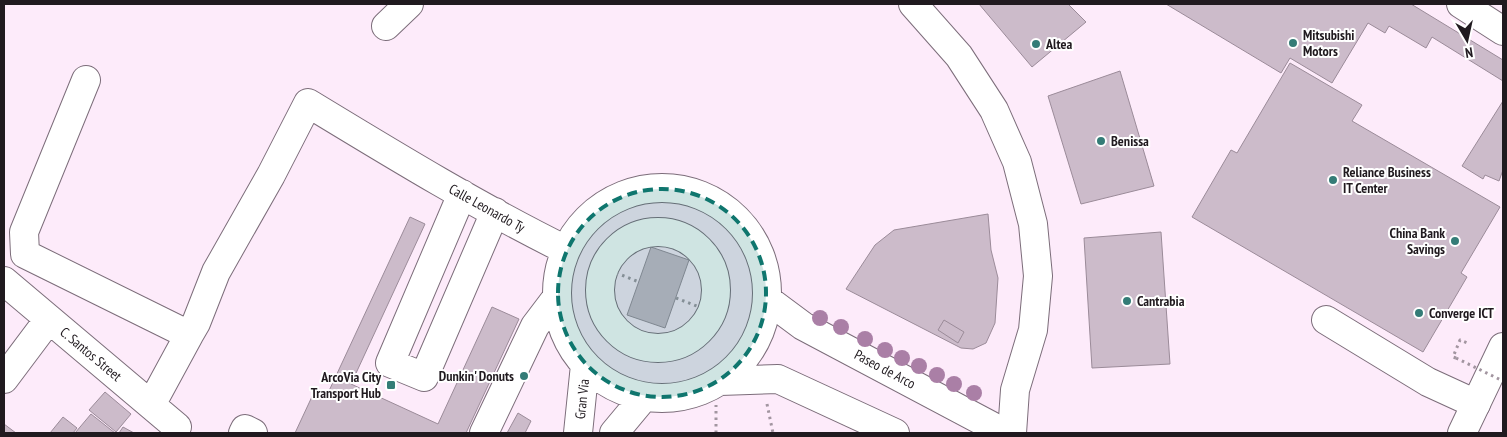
<svg xmlns="http://www.w3.org/2000/svg" width="1507" height="437" font-family="'PT Sans Narrow',sans-serif">
<rect width="100%" height="100%" fill="#fdebfa"/>
<path fill="#ccbbca" stroke="#9b8b99" d="M979 4H1068L1086 22 1032 67Z
M1166 4H1411L1503 60V81L1432 37 1426 48 1389 26 1385 33 1368 23 1332 83 1290 58 1281 73Z
M1290 63 1362 105 1352 121 1500 207 1461 273 1467 277 1423 352 1192 217 1231 150 1237 153Z
M1120 71 1154 186 1081 204 1048 96Z
M1503 101V170L1499 181 1485 175 1483 179 1462 166Z
M988 214 991 250 998 278 995 323 986 343 973 349 961 348 846 289 875 245 894 230Z
M410 217 425 224 351 384 438 424 492 307 519 319 466 433H295L316 388 328 393Z
M1161 232 1170 364 1092 368 1084 238Z
M651 247 689 260 665 328 627 315Z
M944 320 964 332 958 343 938 330Z
M105 392 131 414 116 432 89 410Z
M518 413 531 421 525 433H507Z
M91 414 115 433H75Z
M63 417 77 428 73 433H50Z
M4 424 16 433H4Z
M123 427 134 433H119Z"/>
<g fill="none" stroke-linecap="round" stroke-linejoin="round">
<g stroke="#7c6d7a" stroke-width="30">
<path id="minor" d="M913 4 959 56 994 110 1017 162 1033 224 1038 276 1033 330 1015 390 1012 433
M386 26 409 4
M86 80 24 232 25 254 189 335 151 405
M557 293a105 105 0 1 1 210 0a105 105 0 1 1-210 0Z
M462 194 390 363 424 377 495 212
M600 290a58 58 0 1 1 116 0a58 58 0 1 1-116 0Z
M4 281 177 427 174 433
M768 300 803 326 1005 433
M1326 320 1428 382 1476 404
M189 335 196 323 216 272 271 175 308 103C392 154 477 206 566 250
M4 379 49 319
M720 381 778 379 895 433
M243 433 245 429 253 433
M484 433 535 326 557 297
M578 433 585 365
M614 433 644 397"/>
</g>
<g stroke="#7c6d7a" stroke-width="30">
<path id="major" d="M1461 4 1503 31
M1462 433 1503 347"/>
</g>
<path stroke="#a295a0" stroke-width="3" stroke-dasharray="2.5 4" stroke-linecap="butt" d="M604 268 639 282
M676 298 712 312
M1456 358 1453 357 1460 340 1470 344
M767 404 773 433
M716 433V405"/>
<use href="#minor" stroke="#fff" stroke-width="28"/>
<use href="#major" stroke="#fff" stroke-width="28"/>
<path stroke="#a295a0" stroke-width="3" stroke-dasharray="2.5 4" stroke-linecap="butt" d="M1456 358 1503 381"/>
</g>
<g fill="#aa7fa6">
<circle cx="820" cy="318" r="8"/>
<circle cx="841" cy="327" r="8"/>
<circle cx="865" cy="339" r="8"/>
<circle cx="885" cy="350" r="8"/>
<circle cx="902" cy="358" r="8"/>
<circle cx="919" cy="366" r="8"/>
<circle cx="937" cy="375" r="8"/>
<circle cx="954" cy="384" r="8"/>
<circle cx="974" cy="393" r="8"/>
</g>
<path fill="#0f766e" fill-opacity="0.2" stroke="#0f766e" stroke-width="4" stroke-dasharray="10 6" stroke-linejoin="round" d="M558 293a104 104 0 1 1 208 0a104 104 0 1 1-208 0Z"/>
<g fill="#347c77" stroke="#fff" stroke-width="2">
<circle cx="1293" cy="43" r="5"/>
<circle cx="1036" cy="44" r="5"/>
<circle cx="1101" cy="141" r="5"/>
<circle cx="1333" cy="180" r="5"/>
<circle cx="1455" cy="241" r="5"/>
<circle cx="1127" cy="301" r="5"/>
<circle cx="1419" cy="313" r="5"/>
<circle cx="524" cy="376" r="5"/>
<rect x="386" y="380" width="10" height="10" rx="2.5"/>
</g>
<g text-anchor="middle" dominant-baseline="central" stroke-width="4" stroke-linejoin="round" paint-order="stroke">
<g font-size="14" font-weight="bold" fill="#201a1f" stroke="#fff" text-anchor="start">
<text x="1303" y="35">Mitsubishi<tspan x="1303" dy="16">Motors</tspan></text>
<text x="1046" y="44">Altea</text>
<text x="1111" y="141">Benissa</text>
<text x="1343" y="172">Reliance Business<tspan x="1343" dy="16">IT Center</tspan></text>
<text x="1445" y="233" text-anchor="end">China Bank<tspan x="1445" dy="16">Savings</tspan></text>
<text x="1137" y="301">Cantrabia</text>
<text x="1429" y="313">Converge ICT</text>
<text x="514" y="376" text-anchor="end">Dunkin' Donuts</text>
<text x="381" y="377" text-anchor="end">ArcoVia City<tspan x="381" dy="16">Transport Hub</tspan></text>
</g>
<g font-size="14" fill="#201a1f" stroke="#fff">
<text transform="translate(487 208) rotate(29)">Calle Leonardo Ty</text>
<text transform="translate(91 354) rotate(40)">C. Santos Street</text>
<text transform="translate(885 369) rotate(28)">Paseo de Arco</text>
<text transform="translate(582 399) rotate(-84)">Gran Via</text>
</g>
</g>
<rect width="1507" height="437" fill="none" stroke="#201a1f" stroke-width="10"/>
<g transform="translate(1467 40) rotate(171)" stroke="#ffffff" stroke-width="4" paint-order="stroke">
<path d="M0-4L9 19L0 12L-9 19Z" fill="#201a1f"/>
<text y="-8" font-size="14" font-weight="bold" text-anchor="middle" fill="#201a1f">N</text>
</g>
</svg>
